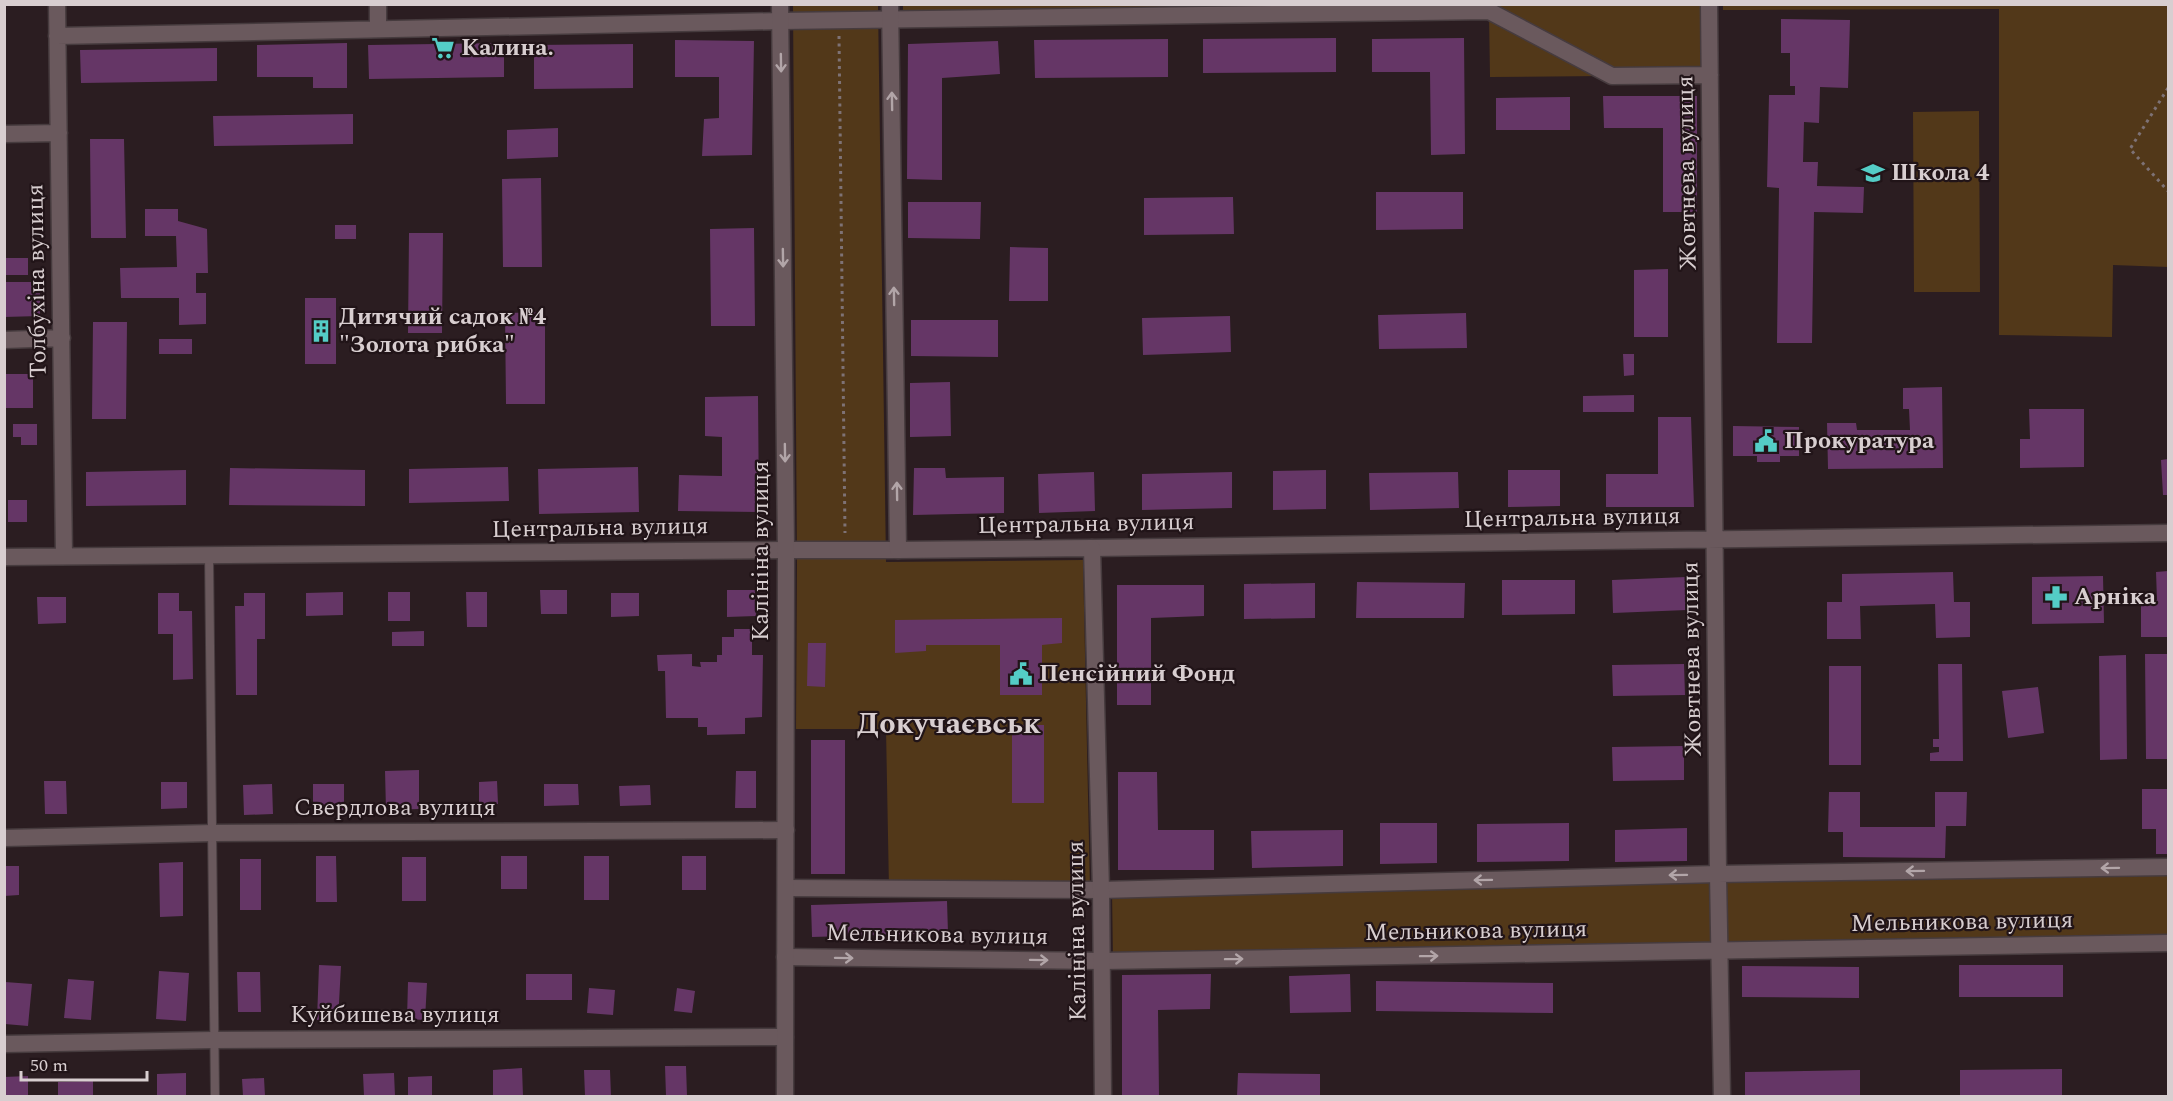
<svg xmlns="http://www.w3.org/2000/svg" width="2173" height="1101" font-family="Spectral,serif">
<rect width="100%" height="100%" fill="#2b1d21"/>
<path fill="#523819" d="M1723 4 2168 5V267L2113 265 2112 337 1999 335V9L1746 10H1723Z
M793 5H878L886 562 1083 560 1090 890 889 889 886 729H796L797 563Z
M903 5H1709L1710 75 1490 77 1489 12 903 20Z
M1979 111 1980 292H1914L1913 112Z
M2168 867V943L1113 961 1112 890Z"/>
<path fill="#653666" d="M1781 19 1850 20 1848 88 1820 87 1819 123 1804 122 1803 162H1818L1817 186 1864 187 1863 213 1814 212 1812 343H1777L1779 188 1767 187 1769 95H1795V86H1790V53H1781Z
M1336 38V72L1203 73V39Z
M1464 38 1465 154 1431 155 1430 72H1372V39Z
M1168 39V77L1035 78 1034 40Z
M675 40 754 41 752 155 702 156 704 119 719 118V77H675Z
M998 41 1000 74 942 78V180L907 179 908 44Z
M347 43V88H313V77H257V45Z
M504 43V77L369 79 368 45Z
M633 44V88L534 89V45Z
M217 48V81L81 83 80 50Z
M1603 96H1697V212H1663V128H1604Z
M1570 97V130H1496V98Z
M353 114V144L214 146 213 116Z
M558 128V157L507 159V130Z
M90 139H124L126 238H91Z
M541 178 542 267H503L502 179Z
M1376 192H1463V229L1376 230Z
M1233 197 1234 234 1144 235V198Z
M908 202H981L980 239 908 238Z
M145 209H178V221L207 229 208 273H196V293H206V324L179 325V298H121L120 268 177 267 176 236H145Z
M335 225H356V239H335Z
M754 228 755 326H711L710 229Z
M409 233H443L442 333H408Z
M1010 247 1048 248V301H1009Z
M6 258H28V275H6Z
M1668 269V337H1634V270Z
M4 282H40V316L4 317Z
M305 298H336V364H305Z
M545 312V404H506L505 313Z
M1466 313 1467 348 1379 349 1378 315Z
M1230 316 1231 352 1143 355 1142 318Z
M911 320H998V357L911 356Z
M93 322H127L126 419H92Z
M159 339H192V354H159Z
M1623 354H1634V375L1624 376Z
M4 374H33V408H4Z
M950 382 951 436 910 437V383Z
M1942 387 1943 468 1828 469 1827 423H1856L1857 430H1910L1909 409H1903V388Z
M1634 395V412H1583V396Z
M758 396 759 512 678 511 679 475 722 476V437L705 436V397Z
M2029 409H2084V467L2020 468V439H2030Z
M1658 417H1691L1694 507H1606V474H1658Z
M13 424H37V445H21V437H13Z
M1733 426 1799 427V456H1780V462H1757V456H1733Z
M2168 459V495H2163L2161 460Z
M508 467 509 501 409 503V469Z
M638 467 639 512 539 514 538 469Z
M230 468 365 470V506L229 505Z
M914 468H945L946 478 1004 477V513L913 515Z
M186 470V505L86 506V472Z
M1326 470V509L1273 510V471Z
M1508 470H1560V506L1508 507Z
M1094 472 1095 511 1039 513 1038 474Z
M1232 472V508L1142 510V474Z
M1458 472 1459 508 1370 510 1369 473Z
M8 500H27V522H8Z
M2168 571V637H2141V600H2157L2156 572Z
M1953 572 1954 602H1970V637L1936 638 1935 604 1860 606 1861 639H1827V602H1842V574Z
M2103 576 2104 623 2032 624V577Z
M1686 577 1687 610 1613 613 1612 580Z
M1502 580H1575V614L1502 615Z
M1357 582 1465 583 1464 618H1356Z
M1315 583V618L1244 619V584Z
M1117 585H1204V616L1151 618V705H1117Z
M540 590H567V614H541Z
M727 590H755L756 616 727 617Z
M343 592V615L306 616V593Z
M388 592H410V621H388Z
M466 592H487V627H467Z
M158 593H179V611H192L193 679 173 680V634H158Z
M244 593H265V639H257V695H236L235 606H244Z
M611 593H639V616L611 617Z
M37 597H66V623L38 624Z
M1062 618V643L1042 645V695H1000V645H926V651L895 653V620Z
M734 629H752V655H763L762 717 745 718V734L707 735V727H698V718H666L665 671H658L657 655 692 654V666L701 667 700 662H717V655H722V637H734Z
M424 631V646H392V632Z
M808 643H826L825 687 807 686Z
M2145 654H2168V759H2146Z
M2126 655 2127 759 2100 760 2099 656Z
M1684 664 1685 695 1613 696 1612 665Z
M1938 664H1962L1963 761H1930V753L1939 752V747H1933V739H1939Z
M1829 666H1861V765H1829Z
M2038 687 2044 733 2008 738 2002 691Z
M1012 725H1044V803H1012Z
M811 740H845V874H811Z
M1684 746V780L1613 781 1612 747Z
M419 770V809L386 810 385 771Z
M736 771H756V808H735Z
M1118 772H1157L1158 830H1214V870H1118Z
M44 781H66L67 814H45Z
M497 781 498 804 479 805V782Z
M161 782H187V808L161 809Z
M272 784 273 814 244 815 243 785Z
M313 784H344V810H313Z
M544 784H578L579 805 544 806Z
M650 785 651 805 620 806 619 786Z
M2142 789H2168V854H2156V829H2142Z
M1829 792H1860V827H1935V792H1967L1966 826H1946L1945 858 1843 857V832H1828Z
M1380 823H1437V863L1380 864Z
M1569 823V861L1477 862V824Z
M1687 828V861L1615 862V830Z
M1343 830V866L1252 868 1251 831Z
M316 856H336L337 902H316Z
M501 856H527V889H501Z
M584 856H609V900H584Z
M682 856H706V890H682Z
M402 857H426V901H402Z
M240 859H261V910H240Z
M183 862V916L160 917 159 863Z
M4 866H19V895L4 896Z
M947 901 948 933 812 937 811 905Z
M319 965 341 966 338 1021 317 1020Z
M1959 965H2063V997H1959Z
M1742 966 1859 967V998L1742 997Z
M159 971 189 973 186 1021 156 1019Z
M237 972H260L261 1012H238Z
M526 974H572V1000H526Z
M1211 974 1210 1009 1158 1010 1159 1095H1122V975Z
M1350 974 1351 1012 1290 1013 1289 976Z
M68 979 94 981 91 1020 64 1018Z
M1376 981 1553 983V1013L1376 1011Z
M5 982 32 984 28 1026 5 1024Z
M408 982 427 983 425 1020 407 1019Z
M589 988 615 990 613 1015 587 1013Z
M677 988 695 991 692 1013 674 1011Z
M665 1066H686L687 1096H666Z
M522 1068 523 1096H493V1070Z
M2062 1069V1096H1960V1070Z
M584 1070H610L611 1096H585Z
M1860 1070V1096H1745V1072Z
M186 1073V1096H157V1074Z
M394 1073 395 1096H364L363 1074Z
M1238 1073 1320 1074V1096H1237Z
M28 1076V1096H4V1077Z
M432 1076V1096H408V1077Z
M264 1078 265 1096H243L242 1079Z
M93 1081V1096H58V1082Z"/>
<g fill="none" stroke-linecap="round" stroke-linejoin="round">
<g stroke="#463b3e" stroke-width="10">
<path id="service" d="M209 555 215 1096"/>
</g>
<g stroke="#463b3e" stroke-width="19">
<path id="minor" d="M57 4 64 556
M378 4V29
M1709 4 1718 874 1722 1096
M57 36 781 21 1489 11 1612 76 1710 75
M4 134 59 133
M4 340 62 338
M1092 548 2168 533
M4 557 786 550
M4 838 213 833 786 830
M786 888 1101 890 1718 874 2168 867
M785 957 1102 961 2168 943
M4 1044 213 1040 785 1037"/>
</g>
<g stroke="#463b3e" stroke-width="19">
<path id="tertiary" d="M786 550H898"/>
</g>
<g stroke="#463b3e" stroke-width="19">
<path id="secondary" d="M780 4 786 550 785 1096
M890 4 898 550 1092 548 1101 890 1103 1096"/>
</g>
<path stroke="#7e7275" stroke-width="3" stroke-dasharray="3 4.5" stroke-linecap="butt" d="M839 36 845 533
M2168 88 2130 149 2168 191"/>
<use href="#service" stroke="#6a595d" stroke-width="8"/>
<use href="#minor" stroke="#6a595d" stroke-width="16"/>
<use href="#tertiary" stroke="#6a595d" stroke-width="16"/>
<use href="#secondary" stroke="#6a595d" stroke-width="16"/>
</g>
<defs><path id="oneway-shaft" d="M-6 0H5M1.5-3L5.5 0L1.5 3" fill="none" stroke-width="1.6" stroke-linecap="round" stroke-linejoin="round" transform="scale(1.5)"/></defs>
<g stroke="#b2a5a8">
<use href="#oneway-shaft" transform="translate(781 63) rotate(89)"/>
<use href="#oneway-shaft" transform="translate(892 101) rotate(-91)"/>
<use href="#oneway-shaft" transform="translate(783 258) rotate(89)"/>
<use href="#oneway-shaft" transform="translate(894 296) rotate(-91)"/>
<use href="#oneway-shaft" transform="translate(785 453) rotate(89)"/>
<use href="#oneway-shaft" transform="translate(897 491) rotate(-91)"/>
<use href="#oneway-shaft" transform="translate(2110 868) rotate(179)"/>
<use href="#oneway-shaft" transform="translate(1915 871) rotate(179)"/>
<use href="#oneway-shaft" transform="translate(1678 875) rotate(179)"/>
<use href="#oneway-shaft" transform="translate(1483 880) rotate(179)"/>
<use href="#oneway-shaft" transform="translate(1429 956) rotate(-1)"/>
<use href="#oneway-shaft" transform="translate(844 958) rotate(1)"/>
<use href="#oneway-shaft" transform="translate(1234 959) rotate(-1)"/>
<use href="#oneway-shaft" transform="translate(1039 960) rotate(1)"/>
</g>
<defs>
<g id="supermarket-bare" transform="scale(1.8)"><path d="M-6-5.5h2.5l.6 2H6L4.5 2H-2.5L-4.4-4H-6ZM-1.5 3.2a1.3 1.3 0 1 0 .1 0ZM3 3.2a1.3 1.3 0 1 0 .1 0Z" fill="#54cdc6" stroke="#211418" stroke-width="2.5" paint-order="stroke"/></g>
<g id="school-bare" transform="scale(1.8)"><path d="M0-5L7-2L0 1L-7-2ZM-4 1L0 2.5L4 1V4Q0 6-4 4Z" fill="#54cdc6" stroke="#211418" stroke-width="2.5" paint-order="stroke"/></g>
<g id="building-bare" transform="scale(1.8)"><path d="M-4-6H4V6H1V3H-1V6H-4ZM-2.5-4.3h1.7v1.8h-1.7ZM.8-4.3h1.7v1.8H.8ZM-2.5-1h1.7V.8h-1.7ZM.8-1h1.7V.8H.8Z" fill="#54cdc6" stroke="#211418" stroke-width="2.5" paint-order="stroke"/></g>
<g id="civic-bare" transform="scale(1.8)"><path d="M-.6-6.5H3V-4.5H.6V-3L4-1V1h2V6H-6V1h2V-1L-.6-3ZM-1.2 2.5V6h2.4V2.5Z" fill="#54cdc6" stroke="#211418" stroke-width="2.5" paint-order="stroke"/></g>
<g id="pharmacy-bare" transform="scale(1.8)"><path d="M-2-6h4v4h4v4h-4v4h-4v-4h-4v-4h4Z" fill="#54cdc6" stroke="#211418" stroke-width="2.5" paint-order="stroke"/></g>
</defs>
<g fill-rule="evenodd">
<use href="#supermarket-bare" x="443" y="48"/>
<use href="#school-bare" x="1873" y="173"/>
<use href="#building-bare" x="321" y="331"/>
<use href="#civic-bare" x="1766" y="441"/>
<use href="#pharmacy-bare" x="2056" y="597"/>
<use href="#civic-bare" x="1021" y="674"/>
</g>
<g text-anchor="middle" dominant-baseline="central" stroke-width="4.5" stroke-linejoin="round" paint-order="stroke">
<g font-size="24" font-weight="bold" fill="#d8ced0" stroke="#211418" text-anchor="start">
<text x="461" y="48">Калина.</text>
<text x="1891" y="173">Школа 4</text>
<text x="339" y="317">Дитячий садок №4<tspan x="339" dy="28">"Золота рибка"</tspan></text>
<text x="1784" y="441">Прокуратура</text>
<text x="2074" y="597">Арніка</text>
<text x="1039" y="674">Пенсійний Фонд</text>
</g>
<g font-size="24" fill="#d8ced0" stroke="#211418">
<text transform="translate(1687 173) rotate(-91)">Жовтнева вулиця</text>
<text transform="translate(37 281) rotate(-91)">Толбухіна вулиця</text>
<text transform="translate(1572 518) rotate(-1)">Центральна вулиця</text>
<text transform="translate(1086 524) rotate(-1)">Центральна вулиця</text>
<text transform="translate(600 528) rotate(-1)">Центральна вулиця</text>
<text transform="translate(761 551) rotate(-90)">Калініна вулиця</text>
<text transform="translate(1692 659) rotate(-91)">Жовтнева вулиця</text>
<text x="395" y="808">Свердлова вулиця</text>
<text transform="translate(1962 922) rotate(-1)">Мельникова вулиця</text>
<text transform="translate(1077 931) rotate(-91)">Калініна вулиця</text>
<text transform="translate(1476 931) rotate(-1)">Мельникова вулиця</text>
<text transform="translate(937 935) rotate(1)">Мельникова вулиця</text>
<text x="395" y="1015">Куйбишева вулиця</text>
</g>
<g font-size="30" font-weight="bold" fill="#d8ced0" stroke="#211418">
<text x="949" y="724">Докучаєвськ</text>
</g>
</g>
<rect width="2173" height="1101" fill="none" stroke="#d8ced0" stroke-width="12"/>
<path d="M21 1071v9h126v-9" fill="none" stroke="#d8ced0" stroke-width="3"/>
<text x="30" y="1071" font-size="18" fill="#d8ced0" stroke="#211418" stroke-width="4.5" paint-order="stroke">50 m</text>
</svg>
